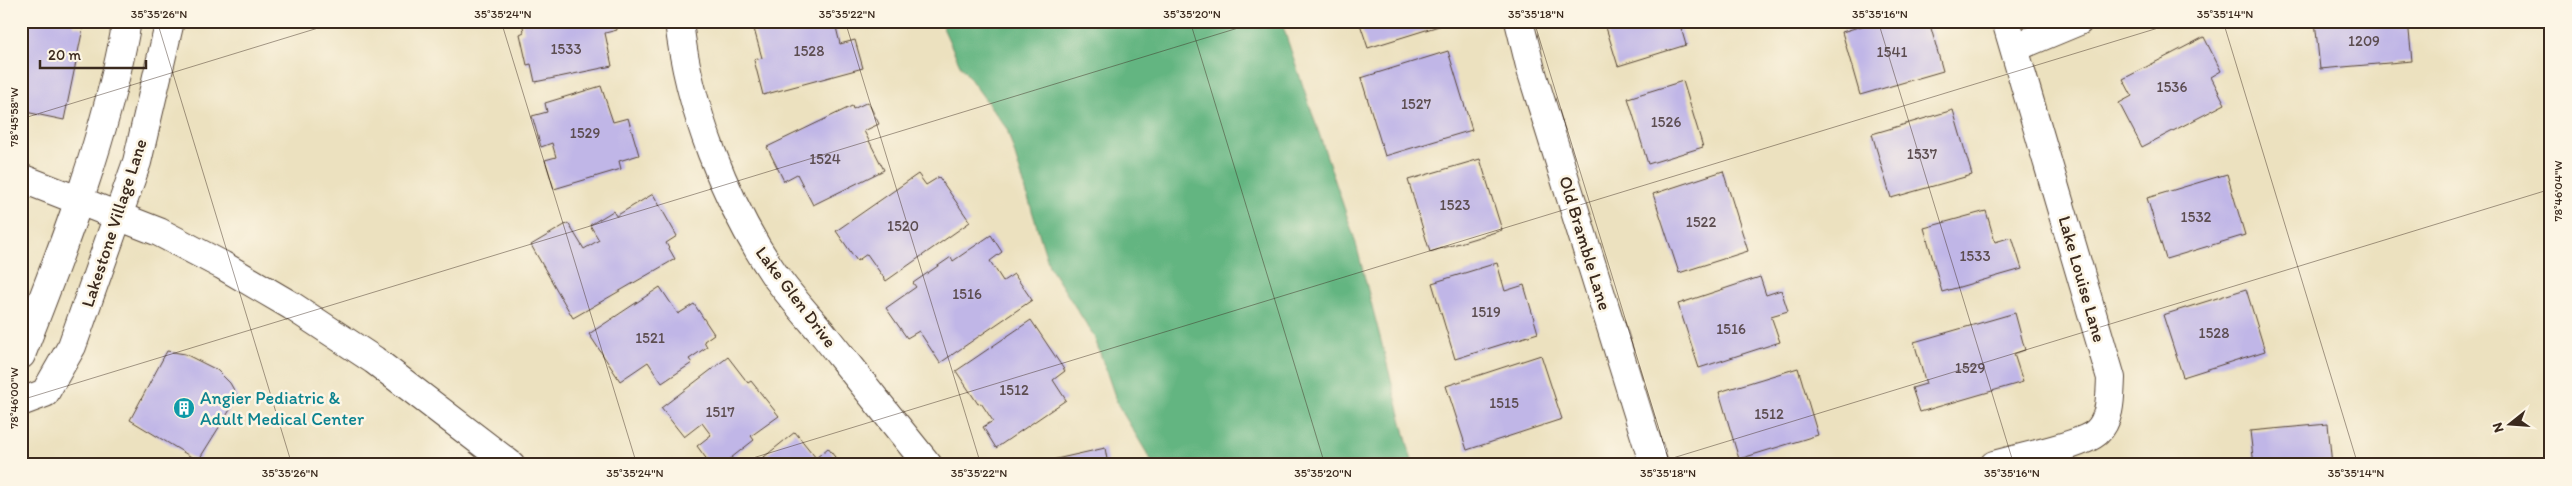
<svg xmlns="http://www.w3.org/2000/svg" width="2572" height="486" font-family="Itim,sans-serif">
<rect width="100%" height="100%" fill="#fcf5e5"/>
<filter id="ink" filterUnits="userSpaceOnUse"><feTurbulence type="fractalNoise" baseFrequency=".02" numOctaves="2"/><feDisplacementMap in="SourceGraphic" scale="10" xChannelSelector="R" yChannelSelector="G"/><feConvolveMatrix kernelMatrix="1 2 1 2 8 2 1 2 1" color-interpolation-filters="sRGB"/></filter>
<filter id="wash" filterUnits="userSpaceOnUse"><feTurbulence type="fractalNoise" baseFrequency=".0096" numOctaves="4" result="noise"/><feDisplacementMap in="SourceGraphic" scale="20" xChannelSelector="R" yChannelSelector="G"/><feGaussianBlur stdDeviation="1.12" result="paint"/><feColorMatrix in="noise" values="0 0 0 0 0 0 0 0 0 0 0 0 0 0 0 0 0 1.4 0 .05"/><feComposite in="paint" operator="in"/></filter>
<g filter="url(#wash)">
<rect width="100%" height="100%" fill="#ece1bf"/>
<path fill="#63b581" stroke="#4f7050" d="M940 21H1281L1355 240 1413 465H1154L1118 405 1094 336 1049 266 1007 129 960 65Z"/>
<g id="blocks">
<path fill="#c0b6e7" d="M21 21H74V26L83 28 64 120 21 111Z
M522 21H616L617 30 605 33 612 66 535 82 531 64 527 65 520 34 524 32Z
M783 21H832V24L835 23 840 44 855 40 863 68 763 95 754 60 762 58 754 29Z
M1359 21H1441L1442 25 1368 48Z
M1604 21H1679L1686 45 1618 66Z
M1878 21H1929L1943 71 1860 95 1842 32Z
M2315 21H2408L2412 61 2320 69Z
M2204 37 2221 71 2211 77 2225 104 2142 147 2119 103 2132 96 2123 79Z
M1448 51 1472 130 1385 156 1361 78Z
M1683 81 1703 147 1648 164 1628 98Z
M601 86 613 122 628 118 639 155 619 161 621 169 554 189 545 160 556 157 552 143 541 147 532 116 547 112 545 103Z
M868 102 879 124 864 131 884 170 813 205 797 174 784 181 767 147 852 106 853 109Z
M1953 110 1972 175 1891 198 1872 134Z
M1480 159 1502 230 1430 252 1408 180Z
M1723 171 1748 251 1679 273 1653 194Z
M918 174 926 185 939 177 970 222 886 281 867 254 857 261 836 231Z
M2227 174 2245 235 2166 259 2147 198Z
M653 194 677 236 666 243 675 259 573 318 531 245 568 223 584 249 599 240 590 225 613 211 616 216Z
M1986 211 1995 242 2012 237 2022 269 1942 292 1924 228Z
M991 235 1002 252 990 261 1003 281 1014 274 1032 300 940 363 919 331 907 338 886 308 916 287 913 283 951 257 953 261Z
M1497 263 1505 291 1524 285 1538 333 1455 359 1432 283Z
M1760 277 1766 295 1781 290 1788 311 1771 316 1780 342 1699 368 1678 304Z
M660 287 678 314 694 304 714 334 704 341 707 347 689 359 692 363 662 383 648 362 620 381 589 334Z
M2246 289 2265 351 2183 377 2163 315Z
M2015 313 2025 350 2014 354 2023 382 1920 412 1912 388 1926 384 1914 342Z
M1031 320 1065 371 1053 380 1066 400 996 448 983 427 993 421 981 403 978 404 956 371Z
M167 351 185 354 217 370 230 383 238 397 198 461 130 420Z
M1541 355 1562 419 1467 450 1446 386Z
M728 357 748 383 751 381 779 416 751 436 754 440 722 465H711L697 446 711 435 702 423 684 437 661 408Z
M1798 368 1818 435 1739 459 1719 392Z
M2328 424 2332 465H2254L2250 431Z
M795 432 816 458 828 448 841 465H754Z
M1105 448 1108 465H1034V464Z"/>
</g>
</g>
<g filter="url(#ink)">
<use href="#blocks" fill-opacity="0" stroke="#564536" stroke-width="1"/>
<g fill="none" stroke-linecap="round" stroke-linejoin="round">
<g stroke="#564536" stroke-width="30">
<path id="minor" d="M679 21C688 106 726 204 774 274 789 295 807 315 824 335 859 379 893 422 928 465
M1519 21 1531 70 1654 465
M2014 48 2079 21
M21 178 159 232 222 265 292 306 374 360 511 465
M21 355C63 248 107 135 127 21
M21 402 45 393 72 346 137 162 170 21
M1994 465C2017 458 2082 446 2097 432 2111 419 2110 396 2111 378L2006 21"/>
</g>
<use href="#minor" stroke="#fff" stroke-width="28"/>
</g>
</g>
<path fill="none" stroke="#3b2a1e" stroke-width="1" stroke-opacity="0.45" d="M157 21 292 465M501 21 637 465M845 21 981 465M1190 21 1325 465M1534 21 1670 465M1878 21 2014 465M2223 21 2358 465M21 119 341 21M21 400 1261 21M730 465 2181 21M1650 465 2551 189"/>
<defs>
<g id="building-disc" transform="scale(1.125)"><circle r="9.5" fill="#0f9aa8" stroke="#fcf5e5"/><path d="M-4-6H4V6H1V3H-1V6H-4ZM-2.5-4.3h1.7v1.8h-1.7ZM.8-4.3h1.7v1.8H.8ZM-2.5-1h1.7V.8h-1.7ZM.8-1h1.7V.8H.8Z" fill="#fff"/></g>
</defs>
<g fill-rule="evenodd">
<use href="#building-disc" x="184" y="408"/>
</g>
<g text-anchor="middle" dominant-baseline="central" stroke-width="5" stroke-linejoin="round" paint-order="stroke">
<g font-size="15" fill="#5c4d50">
<text x="2364" y="41">1209</text>
<text x="566" y="49">1533</text>
<text x="809" y="51">1528</text>
<text x="1892" y="52">1541</text>
<text x="2172" y="87">1536</text>
<text x="1416" y="104">1527</text>
<text x="1666" y="122">1526</text>
<text x="585" y="133">1529</text>
<text x="1922" y="154">1537</text>
<text x="825" y="159">1524</text>
<text x="1455" y="205">1523</text>
<text x="2196" y="217">1532</text>
<text x="1701" y="222">1522</text>
<text x="903" y="226">1520</text>
<text x="1975" y="256">1533</text>
<text x="967" y="294">1516</text>
<text x="1486" y="312">1519</text>
<text x="1731" y="329">1516</text>
<text x="2214" y="333">1528</text>
<text x="650" y="338">1521</text>
<text x="1970" y="368">1529</text>
<text x="1014" y="390">1512</text>
<text x="1504" y="403">1515</text>
<text x="720" y="412">1517</text>
<text x="1769" y="414">1512</text>
</g>
<g font-size="18" fill="#3b2a1e" stroke="#fcf5e5">
<text transform="translate(114 223) rotate(-72)">Lakestone Village Lane</text>
<text transform="translate(1585 243) rotate(73)">Old Bramble Lane</text>
<text transform="translate(2082 279) rotate(74)">Lake Louise Lane</text>
<text transform="translate(796 297) rotate(53)">Lake Glen Drive</text>
</g>
<g font-size="18" fill="#0d838f" stroke="#fcf5e5" text-anchor="start">
<text x="200" y="398">Angier Pediatric &amp;<tspan x="200" dy="21">Adult Medical Center</tspan></text>
</g>
</g>
<rect width="2572" height="486" fill="none" stroke="#fcf5e5" stroke-width="55"/>
<g transform="translate(2510 424) rotate(253)" stroke="#fcf5e5" stroke-width="4" paint-order="stroke">
<path d="M0-4L9 19L0 12L-9 19Z" fill="#3b2a1e"/>
<text y="-8" font-size="14" font-weight="bold" text-anchor="middle" fill="#3b2a1e">N</text>
</g>
<path d="M40 60v8h106v-8" fill="none" stroke="#3b2a1e" stroke-width="2.5"/>
<text x="48" y="60" font-size="15" fill="#3b2a1e" stroke="#fcf5e5" stroke-width="4" paint-order="stroke">20 m</text>
<rect x="28" y="28" width="2516" height="430" fill="none" stroke="#3b2a1e" stroke-width="2"/>
<g font-size="12" text-anchor="middle" fill="#3b2a1e">
<text x="159" y="18">35°35'26"N</text>
<text x="503" y="18">35°35'24"N</text>
<text x="847" y="18">35°35'22"N</text>
<text x="1192" y="18">35°35'20"N</text>
<text x="1536" y="18">35°35'18"N</text>
<text x="1880" y="18">35°35'16"N</text>
<text x="2225" y="18">35°35'14"N</text>
<text transform="translate(14 117) rotate(-90)" y="4">78°45'58"W</text>
<text transform="translate(2558 191) rotate(-90)" y="4">78°46'04"W</text>
<text transform="translate(14 398) rotate(-90)" y="4">78°46'00"W</text>
<text x="290" y="477">35°35'26"N</text>
<text x="635" y="477">35°35'24"N</text>
<text x="979" y="477">35°35'22"N</text>
<text x="1323" y="477">35°35'20"N</text>
<text x="1668" y="477">35°35'18"N</text>
<text x="2012" y="477">35°35'16"N</text>
<text x="2356" y="477">35°35'14"N</text>
</g>
</svg>
